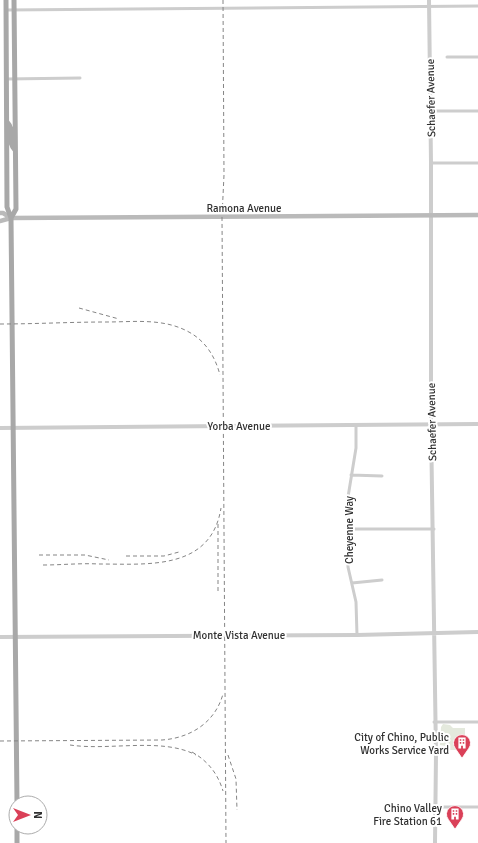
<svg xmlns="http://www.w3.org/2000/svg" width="478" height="843" font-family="Signika,sans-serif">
<rect width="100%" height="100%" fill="#fff"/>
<path fill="#e4e9dd" d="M443 724 450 725 453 728H465V750H447L446 746 440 745 441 727Z"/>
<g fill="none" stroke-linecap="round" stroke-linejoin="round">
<path stroke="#cdcdcd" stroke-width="3" d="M6 10 478 6
M447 57H478
M6 79 80 78
M431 111H478
M431 163H478
M356 425V448L348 497V567L356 602 357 635
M351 475 382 476
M348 529H434
M352 583 382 580
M434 722H478
M434 807H478"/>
<path stroke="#cdcdcd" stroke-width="4" d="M429 0 431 163V424L436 754 435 843
M0 428 478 424
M0 637 357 635 478 632"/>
<path stroke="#bababa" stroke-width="4.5" d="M0 213H3L11 218
M0 221 11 218 478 215"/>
<path stroke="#a8a8a8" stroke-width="5" d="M6 0 7 207 11 218 17 803
M7 122C15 130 7 142 15 150
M11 218 16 209 14 0
M17 827V843"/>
<path stroke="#858585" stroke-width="1" stroke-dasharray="4 3" stroke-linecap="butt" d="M223 0 224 175 222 217 226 843
M79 308 119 319
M0 324C35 324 71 322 106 322 133 322 162 318 187 331 205 340 215 356 220 375
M218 524V592
M39 555H85L109 560
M126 556H164L179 552
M43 565C62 565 80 563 99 564 147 564 211 571 221 508
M0 741 162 740C190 738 215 723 223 694
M70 745C109 751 162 737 196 755
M192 752C208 761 218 774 223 791
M228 755 236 779 237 810"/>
</g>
<defs>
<g id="building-pin" transform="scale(0.9)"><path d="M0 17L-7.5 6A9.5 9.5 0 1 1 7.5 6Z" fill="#da4058" stroke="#fff"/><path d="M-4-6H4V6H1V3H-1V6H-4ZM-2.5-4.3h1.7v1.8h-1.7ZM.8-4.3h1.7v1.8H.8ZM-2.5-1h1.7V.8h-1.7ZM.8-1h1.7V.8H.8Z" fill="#fff"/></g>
</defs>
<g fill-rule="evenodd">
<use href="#building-pin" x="462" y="743"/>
<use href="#building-pin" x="455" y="814"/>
</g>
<g text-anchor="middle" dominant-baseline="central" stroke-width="4" stroke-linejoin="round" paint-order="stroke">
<g font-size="11" fill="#303030" stroke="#fff">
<text transform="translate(431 98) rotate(-91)">Schaefer Avenue</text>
<text x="244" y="208">Ramona Avenue</text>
<text transform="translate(432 422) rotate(-91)">Schaefer Avenue</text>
<text x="239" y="426">Yorba Avenue</text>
<text transform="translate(349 530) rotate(-90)">Cheyenne Way</text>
<text x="239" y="635">Monte Vista Avenue</text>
</g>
<g font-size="11" fill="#303030" stroke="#fff" text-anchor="end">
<text x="449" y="737">City of Chino, Public<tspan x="449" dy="13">Works Service Yard</tspan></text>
<text x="442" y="808">Chino Valley<tspan x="442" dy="13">Fire Station 61</tspan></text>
</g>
</g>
<g transform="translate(28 815) rotate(90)"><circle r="19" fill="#ffffff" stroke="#acacac"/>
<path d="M0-3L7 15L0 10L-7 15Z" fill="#da4058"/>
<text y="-6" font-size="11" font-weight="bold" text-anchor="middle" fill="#303030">N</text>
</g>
</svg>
